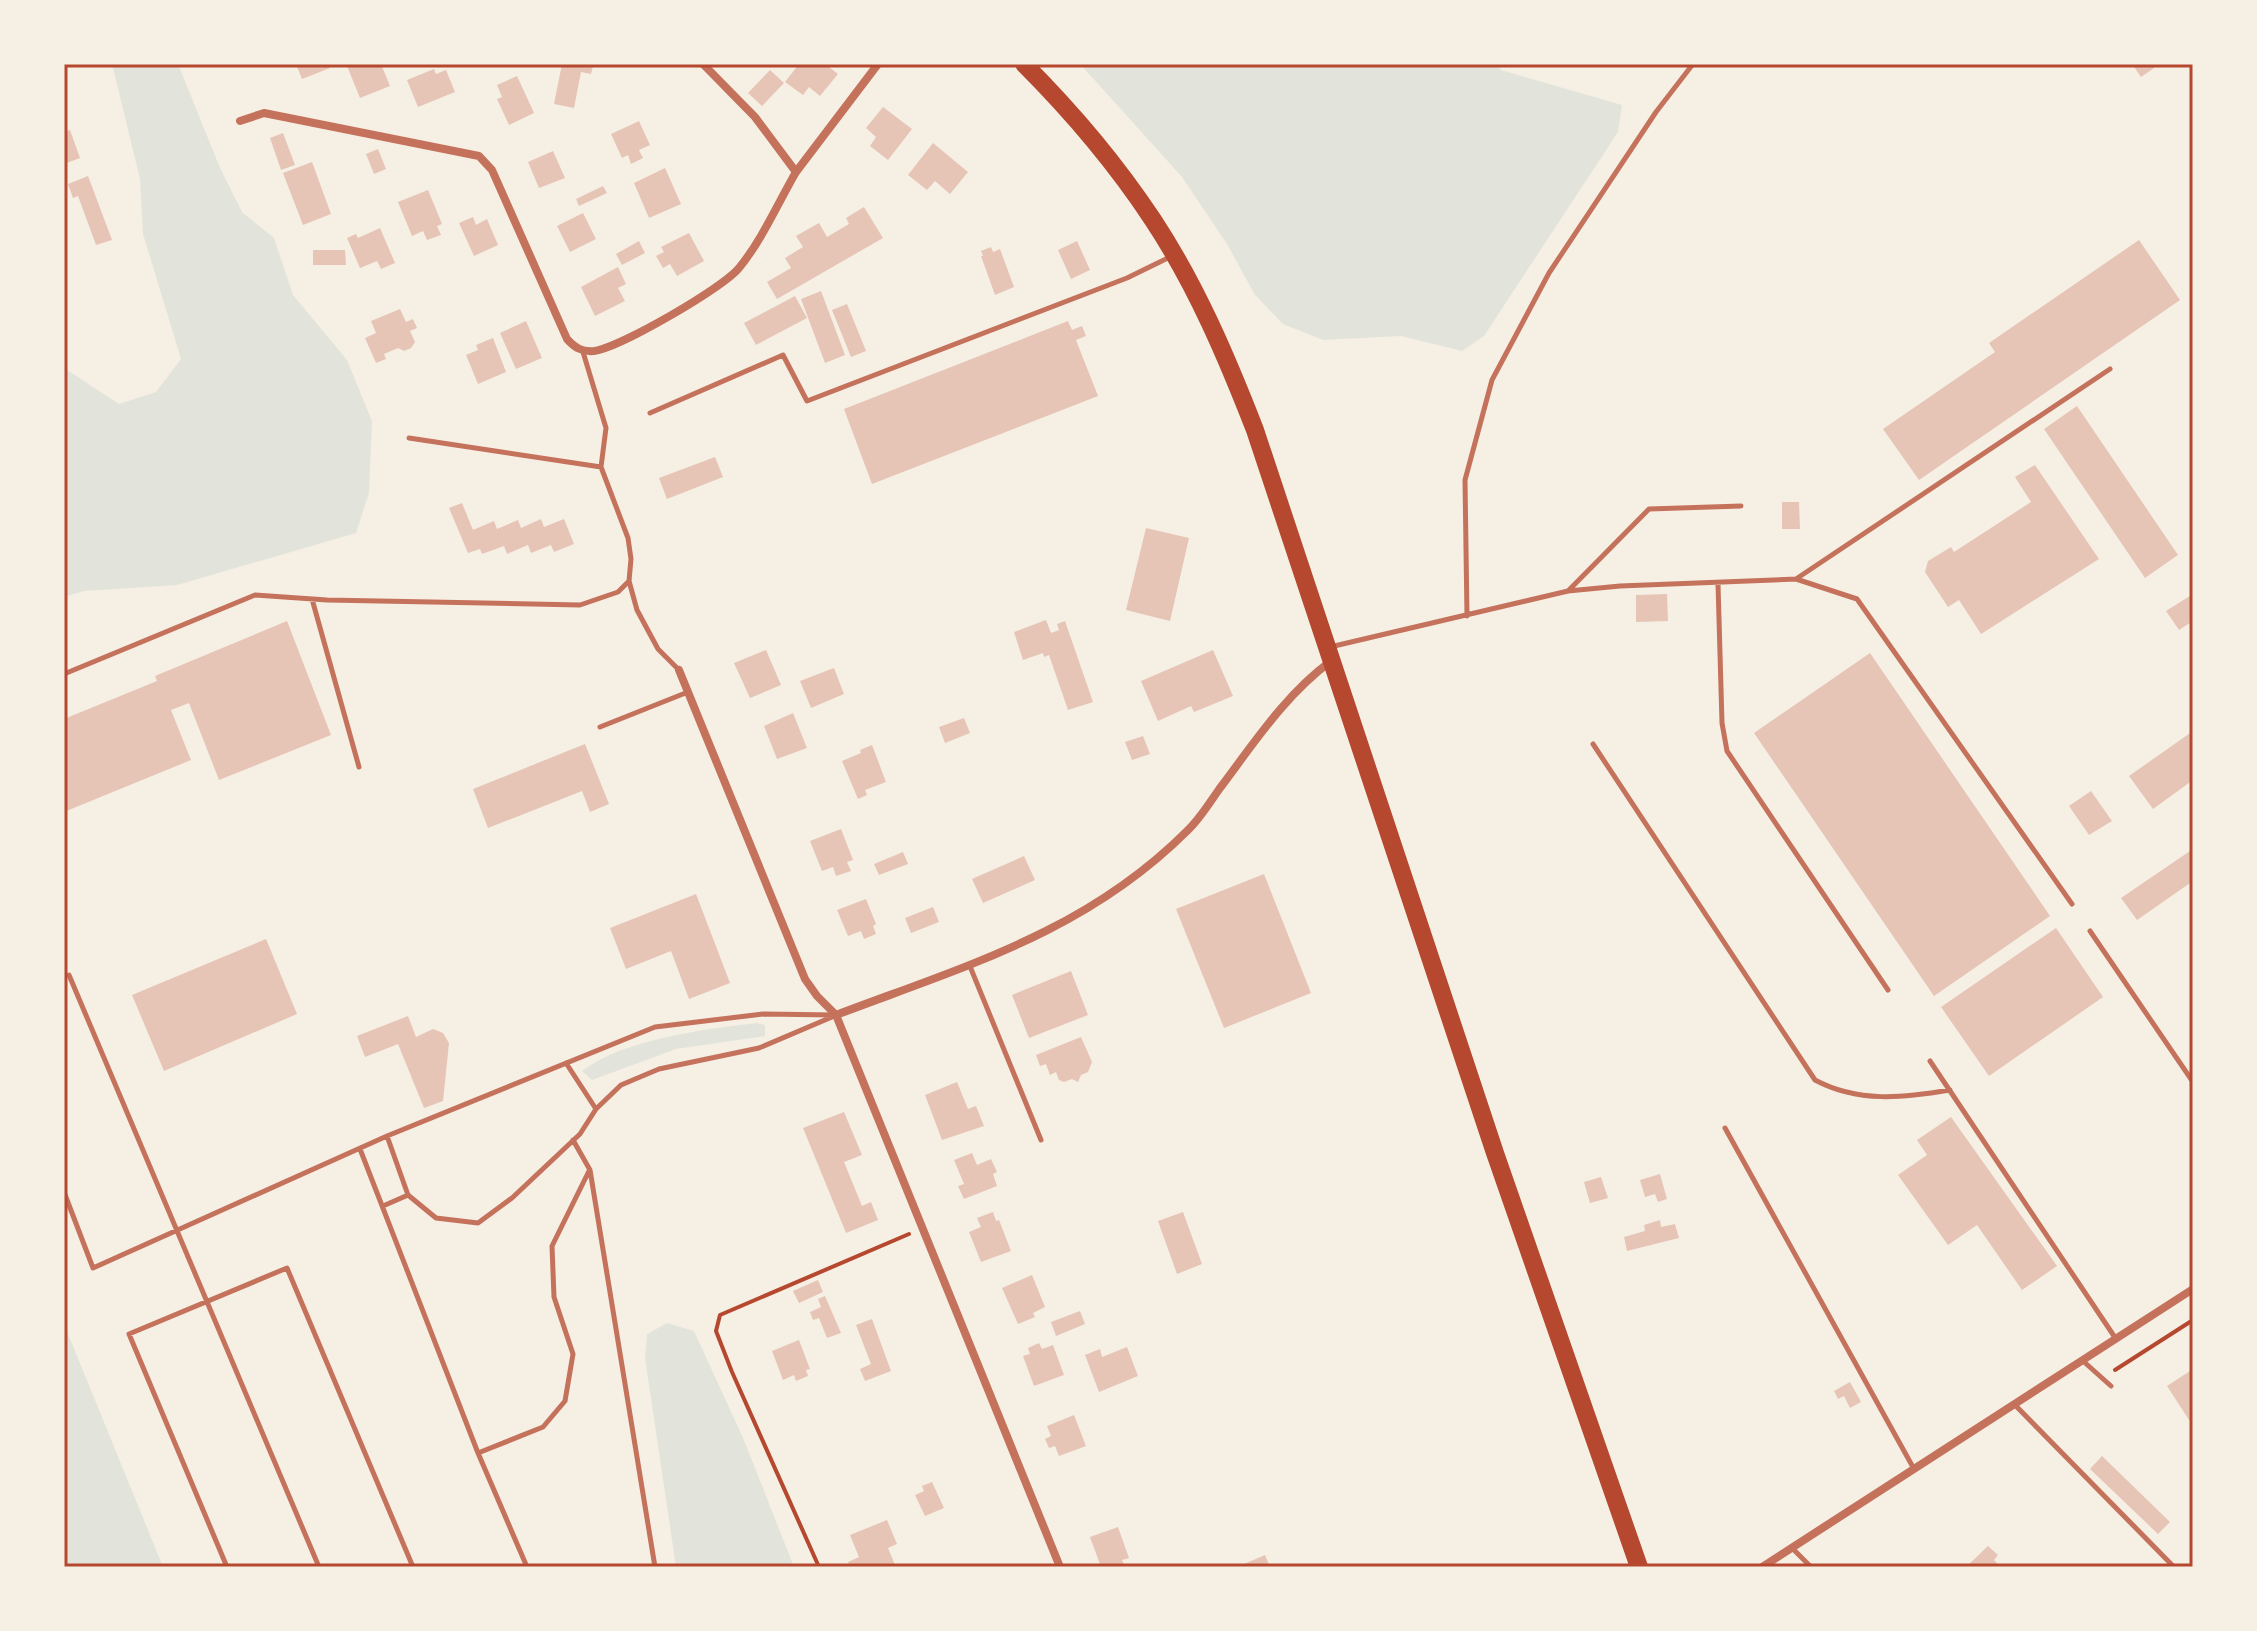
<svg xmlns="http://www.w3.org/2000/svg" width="2257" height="1631" font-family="Mulish,sans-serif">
<rect width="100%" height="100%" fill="#f6efe4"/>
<path fill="#e2e4dc" d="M112 64H178L220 168 242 212 274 238 293 295 347 360 372 421 369 493 356 533 177 585 84 591 64 597V368L119 404 156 392 181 359 143 234 140 179Z
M1080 64H1497L1501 70 1622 105 1618 132 1484 336 1462 351 1401 336 1323 340 1283 324 1255 295 1227 244 1182 177Z
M757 1023 765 1025V1036L676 1049 592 1080 582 1071C624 1039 705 1029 757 1023Z
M667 1323 694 1331 744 1440 794 1567H676L645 1358 647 1334Z
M64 1324 150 1535 163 1567H64Z"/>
<path fill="#e6c5b7" d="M296 64H328L330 68 302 79Z
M353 64H381L390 86 360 98 347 66Z
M562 64 593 66 591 74 581 72 574 108 554 104Z
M799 64H825L838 74 820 96 809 87 803 95 785 82Z
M2132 64H2160L2141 77Z
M434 69 436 74 446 70 455 92 418 107 407 80Z
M770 70 784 83 762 106 748 93Z
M517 76 534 113 509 125 497 99 502 97 497 85Z
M883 107 912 129 888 160 870 146 876 137 866 128Z
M639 121 650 145 639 150 643 158 631 164 628 155 622 158 611 134Z
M70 130 80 158 64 164V132Z
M283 133 295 165 281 170 270 138Z
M933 143 968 172 950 194 935 181 927 190 908 175Z
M378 149 386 169 374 174 366 154Z
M553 151 565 178 539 188 528 162Z
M312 162 331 214 303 225 283 173Z
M665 168 681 204 649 218 634 183Z
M88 176 112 240 96 245 78 196 73 198 68 184Z
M603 186 607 193 579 206 576 199Z
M428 190 442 224 437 226 441 235 427 240 423 231 412 236 398 202Z
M864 207 883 238 777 299 767 282 791 268 785 258 803 247 796 236 819 223 827 237 849 224 846 218Z
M583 213 596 239 570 252 557 226Z
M473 217 476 225 487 219 498 245 474 256 459 223Z
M380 228 395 263 381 269 377 261 360 268 347 238 356 234 358 238Z
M689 233 704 261 677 276 670 264 663 268 656 256 664 252 661 247Z
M2139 240 2180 300 1919 480 1883 429 1995 352 1989 343Z
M639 241 645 253 622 265 616 254Z
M1077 241 1090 270 1071 279 1058 250Z
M991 247 993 252 1000 249 1014 287 995 295 981 256H983L981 251Z
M313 250H345L346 265H313Z
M618 267 626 284 618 288 625 301 595 316 581 287Z
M821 291 845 355 825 363 801 299Z
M795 296 807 318 756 345 744 323Z
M847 304 866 351 851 357 832 310Z
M400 309 406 322 413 319 417 328 410 331 415 342 411 348 404 351 398 348 384 354 386 359 376 363 365 338 376 333 371 321Z
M526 321 542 358 516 369 500 333Z
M1068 321 1072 330 1082 326 1086 336 1076 340 1098 396 872 484 844 409Z
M493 338 506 372 478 384 466 355 478 350 476 345Z
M2077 406 2178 555 2145 578 2044 429Z
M715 457 723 477 667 499 659 478Z
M2035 465 2099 559 1981 634 1959 600 1948 607 1925 572 1928 561 1951 547 1954 552 2031 502 2015 477Z
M1782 502H1799L1800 529H1782Z
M462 503 473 530 494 521 497 529 518 520 521 528 541 519 544 527 564 519 574 544 554 552 551 545 531 553 528 545 507 554 504 546 482 554 480 549 468 553 449 508Z
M1146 528 1189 538 1170 621 1126 610Z
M1667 594 1668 621 1636 622V595Z
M2193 594V621L2179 630 2166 611Z
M1046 620 1051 633 1059 630 1057 624 1065 621 1093 702 1068 710 1049 655 1044 657 1043 653 1023 660 1014 632Z
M287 621 331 735 219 780 189 703 171 710 191 760 64 812V719L157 681 155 676Z
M766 650 781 685 750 698 734 663Z
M1213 650 1233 696 1194 712 1191 706 1158 721 1141 681Z
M1870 653 2050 916 1934 996 1754 733Z
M834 668 844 694 811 708 800 681Z
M793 713 807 748 777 759 764 726Z
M964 718 970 733 945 743 939 727Z
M2193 731V780L2153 809 2129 776Z
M1143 736 1150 754 1132 760 1125 742Z
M585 744 609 804 590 812 582 791 488 828 473 789Z
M872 745 886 782 865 790 867 795 858 799 842 761 861 753 860 750Z
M2091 791 2112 821 2089 835 2069 806Z
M841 829 853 860 847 862 851 871 836 876 833 867 822 871 810 841Z
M2193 849V881L2137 920 2121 898Z
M903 852 908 864 879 875 874 864Z
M1024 856 1035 880 983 903 972 879Z
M1264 874 1311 993 1224 1028 1176 909Z
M696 894 730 983 689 999 671 951 626 969 610 928Z
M866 899 876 924 873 926 876 934 864 939 861 931 848 936 837 910Z
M933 907 939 922 911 933 905 918Z
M2056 928 2103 997 1989 1076 1941 1007Z
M266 939 297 1014 164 1071 132 995Z
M1071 971 1088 1015 1029 1038 1012 995Z
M408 1016 416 1037 433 1029 443 1033 449 1043 443 1101 424 1108 398 1044 365 1057 357 1036Z
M1081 1037 1092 1062 1088 1072 1081 1075 1078 1082 1072 1079 1064 1082 1059 1080 1056 1072 1050 1075 1046 1064 1040 1066 1036 1055Z
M957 1082 968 1109 976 1106 984 1126 942 1140 925 1095Z
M844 1112 862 1155 844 1162 862 1206 871 1202 878 1220 846 1233 803 1128Z
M1951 1117 2057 1266 2022 1290 1977 1225 1948 1245 1898 1175 1927 1155 1917 1140Z
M972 1153 977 1165 991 1159 997 1172 993 1174 997 1186 964 1199 958 1186 964 1184 954 1160Z
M1660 1174 1667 1199 1658 1202 1655 1194 1645 1197 1640 1180Z
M1601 1177 1608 1198 1590 1203 1584 1182Z
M993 1212 996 1221 999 1220 1011 1251 981 1262 969 1232 981 1227 977 1218Z
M1183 1212 1202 1264 1177 1274 1158 1221Z
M1660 1220 1661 1227 1675 1224 1679 1238 1627 1251 1624 1237 1645 1231 1644 1225Z
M1032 1275 1045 1307 1033 1313 1035 1317 1018 1324 1002 1288Z
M818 1280 823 1292 799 1303 793 1291Z
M825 1296 841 1333 827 1338 819 1318 813 1320 810 1312 821 1307 818 1299Z
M1080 1311 1085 1324 1056 1336 1051 1322Z
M872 1319 891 1371 865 1381 860 1369 871 1364 856 1325Z
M799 1340 810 1369 806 1370 808 1376 796 1381 794 1375 783 1380 772 1351Z
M1039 1343 1042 1349 1053 1345 1064 1375 1034 1386 1023 1356 1030 1354 1028 1348Z
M1127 1347 1138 1376 1099 1392 1085 1355 1100 1349 1102 1357Z
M2193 1369V1426L2167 1386Z
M1850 1382 1861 1402 1850 1408 1844 1396 1838 1399 1834 1391Z
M1074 1415 1086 1446 1059 1456 1055 1446 1049 1448 1045 1439 1051 1436 1047 1426Z
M2102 1456 2170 1522 2158 1534 2090 1469Z
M932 1482 944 1508 925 1516 915 1495 924 1491 922 1486Z
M887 1520 897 1544 888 1548 895 1565 850 1567 848 1562 859 1557 850 1535Z
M1118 1527 1129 1558 1122 1560 1125 1567H1101L1090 1537Z
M1988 1546 1998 1555 1994 1560 2001 1567H1966Z
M1265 1555 1270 1567H1237Z"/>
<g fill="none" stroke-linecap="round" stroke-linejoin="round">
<path stroke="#b5482f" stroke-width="4" d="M2115 1370 2193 1320
M819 1567 732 1372 716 1331 720 1315 909 1234"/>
<path stroke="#c5725c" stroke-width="5" d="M583 352 606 428 601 467 628 538 631 559 629 581 637 610 658 649 678 669
M650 413 783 355 807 401 1127 278 1172 256
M409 438 601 467
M1796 579 2110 369
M1718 584 1722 723 1727 751 1888 990
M1568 591 1649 509 1741 506
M312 599 359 767
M1467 616 1465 480 1492 380 1549 273 1656 112 1693 64
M1330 647 1568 591 1620 586 1796 579 1857 599 2072 904
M64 674 255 595 327 600 580 605 618 592 629 581
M600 727 688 692
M1593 744 1815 1080C1858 1103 1903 1098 1950 1090
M2090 931 2193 1082
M969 964 1041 1140
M69 975 319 1567
M1930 1061 2116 1339
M566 1063 596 1109
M1725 1128 1914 1469
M387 1136 408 1195 436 1218 478 1223 512 1198 580 1134 596 1109 621 1085 659 1069 759 1048 832 1017
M573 1140 590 1170 655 1567
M360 1149 478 1453 527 1567
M64 1192 93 1268 387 1136 655 1027 763 1014 835 1015
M383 1206 408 1195
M2083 1361 2111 1386
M2015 1405 2174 1567
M478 1453 543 1427 565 1401 573 1354 554 1297 552 1246 589 1171
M1792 1548 1811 1567
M227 1567 129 1334 287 1268 413 1567"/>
<path stroke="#c5725c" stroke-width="8" d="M703 64 755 117 796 172 878 64
M240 121 264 113 479 156 492 170 567 339C575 348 582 352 594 351 619 348 723 288 739 268 762 240 778 203 796 172
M679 670 805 979 817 996 836 1015 1060 1567
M836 1015C965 966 1086 932 1187 831 1200 819 1210 802 1220 788 1254 743 1285 695 1331 661
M1762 1567 2193 1289"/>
<path stroke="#b5482f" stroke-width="18" d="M1024 64C1072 112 1116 164 1153 220 1196 285 1227 358 1255 430L1495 1153 1639 1567"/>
</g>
<rect width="2257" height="1631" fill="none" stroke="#f6efe4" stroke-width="132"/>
<rect x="66" y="66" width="2125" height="1499" fill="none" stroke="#b5482f" stroke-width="3"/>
</svg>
